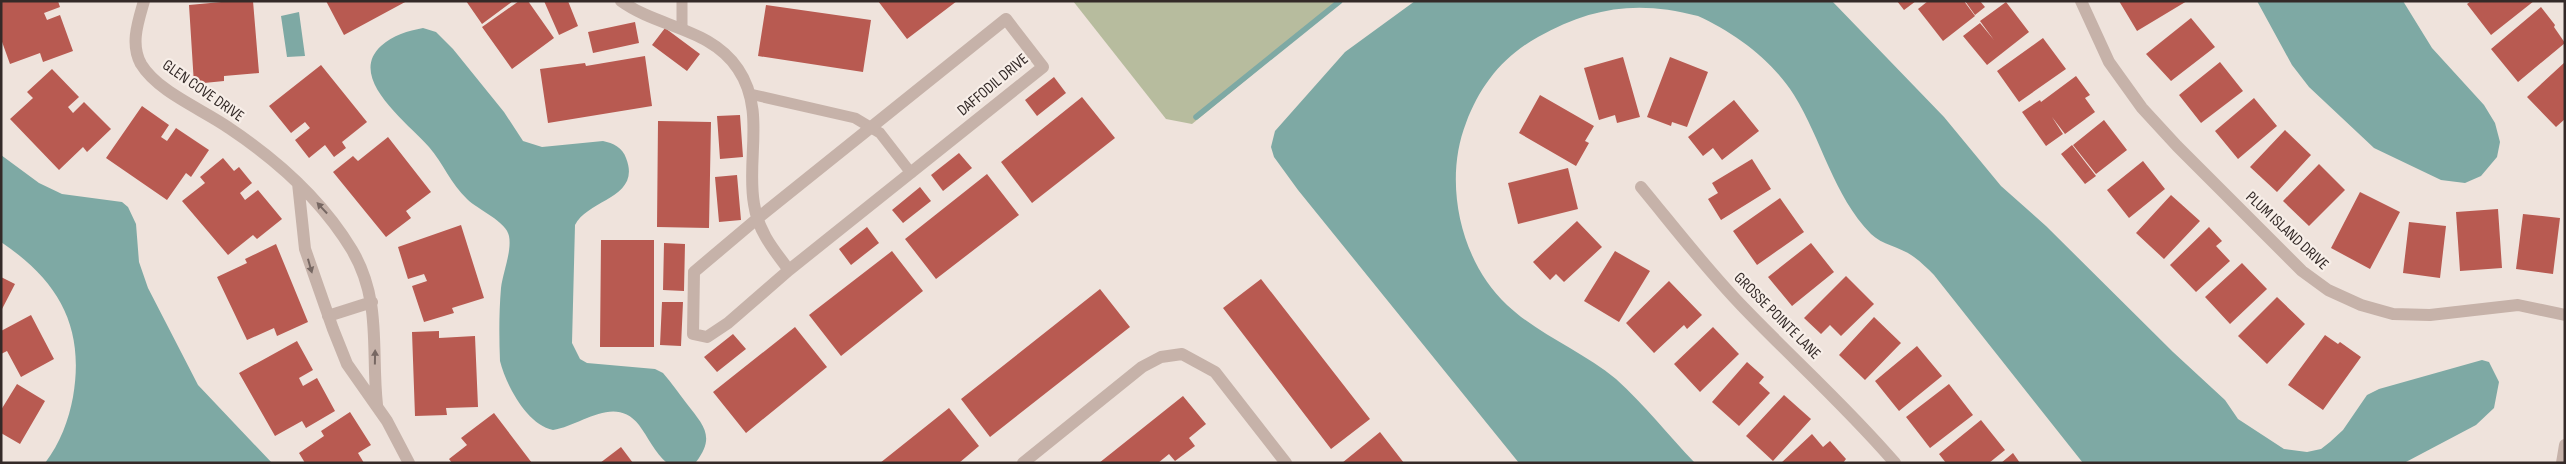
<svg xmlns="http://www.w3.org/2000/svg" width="2566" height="464" font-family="'Sofia Sans Condensed',sans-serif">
<rect width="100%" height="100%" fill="#efe3dc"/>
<path fill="#b7bc9e" d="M1073 1H1342L1192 124 1166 119Z"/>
<path fill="#7ea9a4" d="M1415 1H1832L1944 117 2001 186 2046 226 2173 352 2225 400 2238 419 2284 449 2307 452 2321 449 2330 442 2343 430 2367 395 2379 389 2482 360 2489 362 2499 382 2494 408 2476 425 2404 463H2083L1934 275C1928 269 1921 262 1914 257 1901 247 1882 245 1871 234 1833 195 1822 140 1794 95 1773 61 1734 32 1698 16 1638 0 1591 7 1538 37 1502 57 1480 86 1466 123 1443 182 1460 261 1507 305 1539 335 1582 351 1616 379 1644 404 1669 436 1695 463H1519L1298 190 1274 157 1271 147 1275 131 1345 52Z
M2257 1H2403L2432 48 2484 105 2495 123 2500 142 2497 157 2481 176 2465 183 2441 180 2374 148 2309 87 2292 65Z
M299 12 305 56 287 57 281 16Z
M423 28 436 32 453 49 504 112 523 141 542 147 603 141C613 143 623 148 626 158 642 198 588 199 575 225L572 343 580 359 587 363 655 369 663 373C672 383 679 394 687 404 703 425 716 436 696 462L667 463C655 453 648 437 639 425 615 394 582 425 553 430 527 425 506 385 500 361 499 337 499 312 501 288 503 272 512 251 509 236 507 222 477 209 467 199 451 184 443 163 429 147 408 123 346 78 381 46 393 35 408 31 423 28Z
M1 155 39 183 62 194 122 202 128 207 136 224 139 262 148 288 198 385 272 463H45C60 444 69 419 73 397 85 327 59 281 1 242Z"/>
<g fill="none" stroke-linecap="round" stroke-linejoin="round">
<path stroke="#7ea9a4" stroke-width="5.5" d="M1196 117 1340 1"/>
</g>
<path fill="#b85a51" d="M1 1H58L60 7 44 13 47 20 60 15 73 51 43 62 40 53 10 64 1 39Z
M232 1H253L259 73 224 76V81L194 84 189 5Z
M326 1H407L344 35Z
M466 1H513L482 24Z
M519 1H528L554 38 512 69 482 27Z
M544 1H568L578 26 559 35Z
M878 1H957L907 39Z
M1897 1H1916L1904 10Z
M1928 1H1964L1975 16 1943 41 1918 9Z
M1965 1H1980L1985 7 1975 15Z
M2119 1H2187L2137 31Z
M2471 1H2534L2491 35 2467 4Z
M2006 2 2029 32 1987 65 1963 36 1980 23 1994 40 1980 21Z
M766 5 871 20 863 72 758 56Z
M2541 7 2555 25 2554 27 2565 43 2518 82 2491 49Z
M2191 18 2215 47 2171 81 2146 54Z
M635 22 639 43 593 53 588 32Z
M665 28 700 54 687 71 652 45Z
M2043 38 2066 69 2019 102 1997 71Z
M645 56 652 106 548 123 540 69 585 63 586 66Z
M1623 57 1640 117 1617 123 1615 115 1599 120 1584 68Z
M1670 57 1708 72 1687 127 1672 122 1671 126 1647 117Z
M2220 62 2243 91 2201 123 2179 95Z
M2565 62V119L2556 127 2527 97Z
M321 65 367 122 342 142 346 148 334 157 325 145 309 158 295 140 310 128 305 122 291 133 269 106Z
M52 69 79 97 68 107 73 113 84 102 111 129 87 152 83 147 59 170 10 119 33 98 27 92Z
M2076 76 2090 95 2085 98 2095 112 2065 134 2052 117 2063 134 2046 146 2022 112 2040 100 2041 102Z
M1054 77 1066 93 1037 116 1025 100Z
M1540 95 1594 126 1585 141 1589 143 1576 166 1519 133Z
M1082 97 1115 138 1032 203 1001 162Z
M2254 98 2277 126 2238 159 2215 131Z
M1734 100 1759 131 1722 160 1713 148 1703 156 1688 137Z
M142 106 169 125 161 137 167 141 176 128 209 150 191 177 186 173 167 200 106 158Z
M740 115 743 157 720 159 717 116Z
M2104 120 2127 150 2096 174 2073 145Z
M658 121 711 122 709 228 657 227Z
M2285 130 2311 155 2277 192 2250 167Z
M388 137 431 192 406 211 411 218 386 237 333 172 353 156 358 161Z
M2072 145 2096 176 2085 184 2061 154Z
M959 153 972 168 943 191 931 175Z
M223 158 234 171 239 167 252 183 240 193 245 200 258 190 282 219 257 239 253 235 228 255 182 201 205 183 200 177Z
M1752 159 1771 189 1721 220 1708 199 1718 193 1712 183Z
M2143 161 2165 189 2129 218 2107 190Z
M2319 164 2345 190 2309 226 2283 201Z
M1568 168 1578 209 1518 224 1508 183Z
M987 174 1019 215 936 279 905 239Z
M737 175 741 220 719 222 715 177Z
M920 187 931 201 903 223 892 210Z
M2360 192 2400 212 2370 269 2331 248Z
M2171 195 2200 221 2164 259 2136 233Z
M1780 198 1804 232 1757 265 1733 231Z
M2498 209 2502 268 2460 271 2456 212Z
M2523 214 2560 218 2553 274 2516 269Z
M1577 221 1602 247 1564 282 1556 274 1550 280 1533 262Z
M2409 222 2446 226 2440 278 2403 273Z
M461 225 484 298 452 308 454 313 424 322 412 286 427 281 424 274 408 279 398 247Z
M867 227 879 243 851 265 839 249Z
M2209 227 2222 241 2216 246 2230 261 2196 292 2170 265Z
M601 240H654V347H600Z
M664 243 685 244 684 291 663 290Z
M1811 243 1834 272 1792 306 1768 277Z
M276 244 308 322 277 336 274 328 247 340 217 277 247 263 245 259Z
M892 251 923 291 841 356 809 315Z
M1615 251 1650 271 1619 322 1584 301Z
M2242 263 2267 289 2230 324 2205 297Z
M1846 276 1874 304 1841 336 1830 325 1821 334 1804 318Z
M1 277 15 284 1 311Z
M1261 279 1370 419 1331 449 1223 308Z
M1669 281 1702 315 1687 329 1684 325 1654 353 1626 323Z
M1100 289 1130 327 990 437 961 399Z
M2277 297 2305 324 2267 364 2238 336Z
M662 302H683L681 346 660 345Z
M31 315 54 359 21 377 7 351 1 354V331Z
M1874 317 1901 343 1865 380 1839 355Z
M795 327 827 367 746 433 713 392Z
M1713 327 1739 354 1700 392 1674 364Z
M439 331V338L475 336 478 407 446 408 447 415 415 416 412 332Z
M733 334 746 349 717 372 704 357Z
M2325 335 2338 344 2340 342 2361 357 2323 410 2288 385Z
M297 341 313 370 299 378 303 386 317 378 335 411 306 428 302 421 275 436 239 373Z
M1917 346 1942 376 1899 411 1875 381Z
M1747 362 1764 377 1759 383 1770 393 1739 426 1712 402Z
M17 384 45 401 20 444 1 433V410Z
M1949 384 1973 415 1930 448 1906 417Z
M1784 395 1811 419 1773 461 1746 436Z
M1183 396 1206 424 1189 438 1195 446 1175 461 1169 454 1158 463H1099Z
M949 408 979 446 959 463H880Z
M350 412 371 445 358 453 364 463H305L299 453 324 436 321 431Z
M494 413 532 463H452L449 459 467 445 461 438Z
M1981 420 2005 450 1989 463H1946L1939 454Z
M1380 432 1404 463H1342Z
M1812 434 1823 447 1830 441 1846 459 1843 463H1781Z
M621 447 633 463H600Z
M2013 453 2020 463H2001Z"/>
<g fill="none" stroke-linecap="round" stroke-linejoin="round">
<path stroke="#c6b2a9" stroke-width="11" d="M682 28V1
M750 94 855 118 880 133 911 173"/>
<path stroke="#c6b2a9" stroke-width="12" d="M144 1C138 22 130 44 141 64 158 92 202 109 229 128 277 160 322 200 352 250 382 301 371 350 377 405
M621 1C658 28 711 28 738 69 766 110 746 160 754 204 758 231 773 249 789 270L1043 67 1006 19 758 218 694 272 693 334 707 337 728 323 789 270
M2081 1 2109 62 2142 108 2177 146 2302 271 2328 290 2361 305 2393 314 2430 315 2518 305 2565 315
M298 183 305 249 333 329 347 364 387 421 409 463
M1641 187C1675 228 1707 270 1744 308 1794 360 1848 408 1895 463
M328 316 372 302
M1023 463 1142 367 1161 357 1182 354 1215 372 1286 463
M2562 463 2565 445"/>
</g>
<defs><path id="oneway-solid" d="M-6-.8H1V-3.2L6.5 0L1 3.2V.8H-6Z" transform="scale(1.25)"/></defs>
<g fill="#766762">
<use href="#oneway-solid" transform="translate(322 208) rotate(-133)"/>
<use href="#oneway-solid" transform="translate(310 266) rotate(74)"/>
<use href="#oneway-solid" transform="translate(375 357) rotate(-89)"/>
</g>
<g text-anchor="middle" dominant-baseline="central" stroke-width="4.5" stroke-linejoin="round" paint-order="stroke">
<g font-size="16" fill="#342a28" stroke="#f7eee8">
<text transform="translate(993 85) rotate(-40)">DAFFODIL DRIVE</text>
<text transform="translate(203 91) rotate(35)">GLEN COVE DRIVE</text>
<text transform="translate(2287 231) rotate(43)">PLUM ISLAND DRIVE</text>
<text transform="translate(1777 316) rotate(45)">GROSSE POINTE LANE</text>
</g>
</g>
<rect width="2566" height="464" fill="none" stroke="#342a28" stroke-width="5"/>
</svg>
